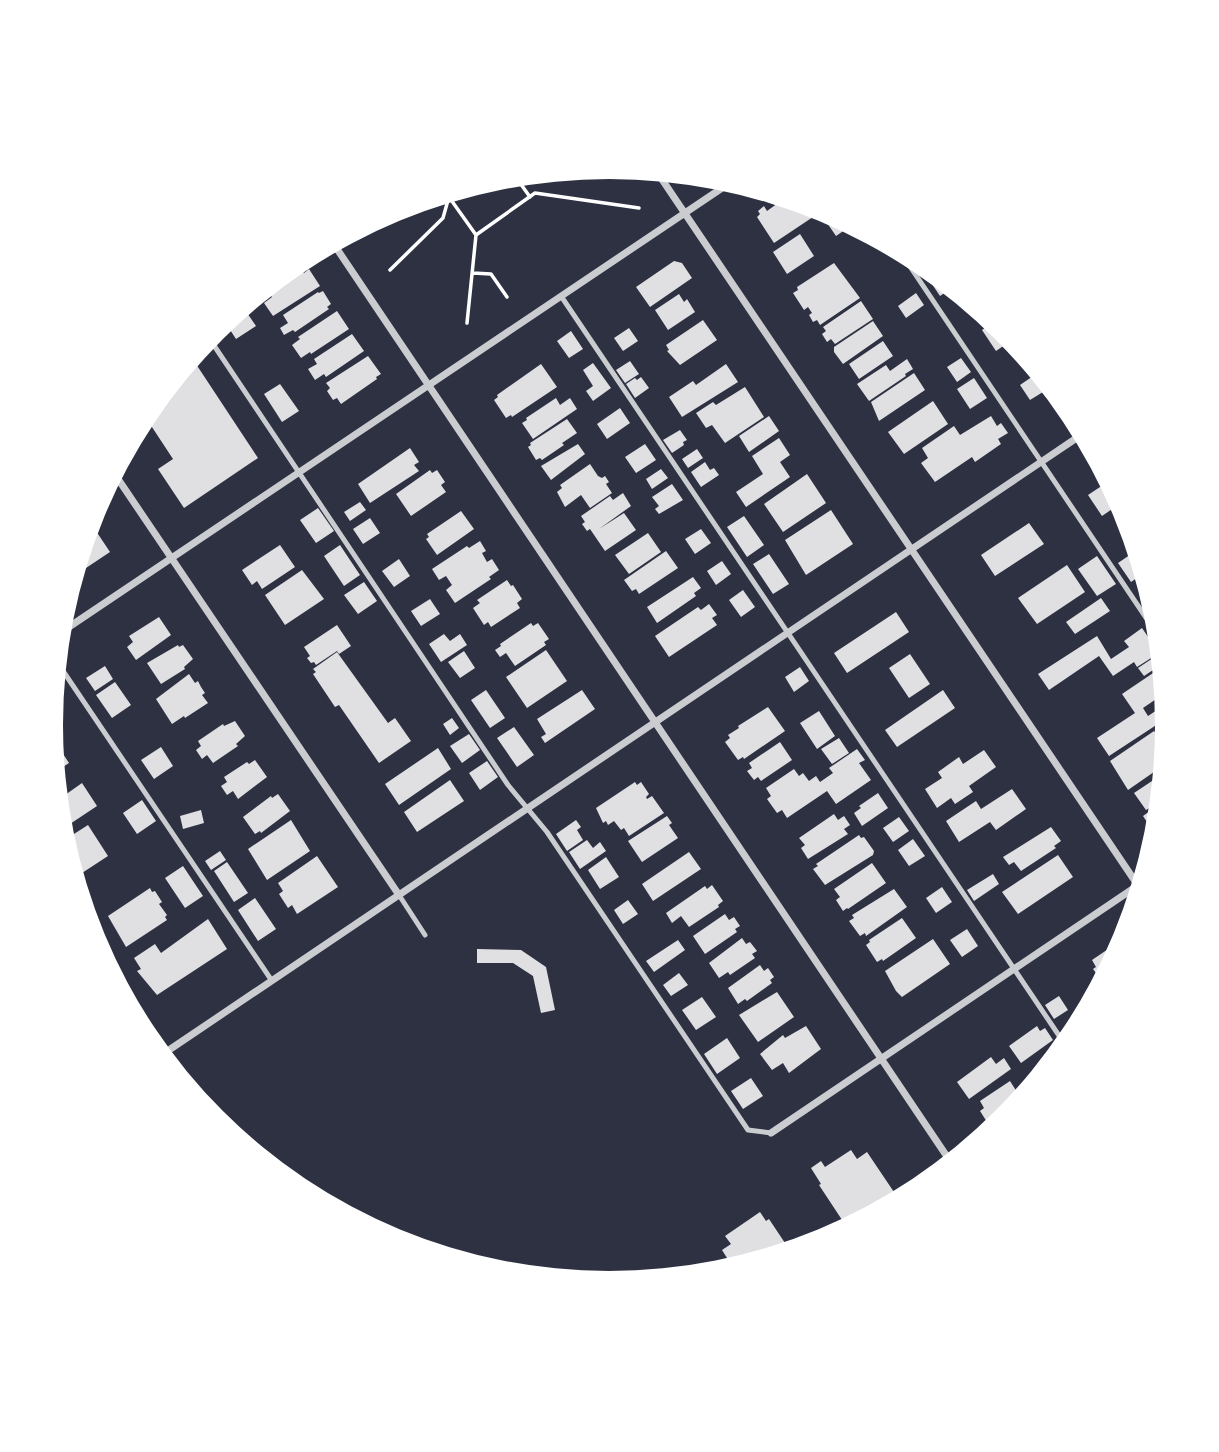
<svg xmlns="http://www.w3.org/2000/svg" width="1219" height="1452" font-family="'Noto Serif',serif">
<rect width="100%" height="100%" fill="#2d3142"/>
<path fill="#e0e0e3" d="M785 198 821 209 818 211 819 213 774 243 757 217 760 214 758 211 764 206 767 211Z
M829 213 852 225 836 236 823 217Z
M800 234 814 256 787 274 773 252Z
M674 261 682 263 692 278 650 307 636 287Z
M834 263 860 298 820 325 817 320 813 322 809 315 812 313 808 307 804 310 793 293 798 290 797 287Z
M309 269 320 286 273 316 264 303 272 297 269 293 302 271 304 273Z
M938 276 952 288 940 296 930 281Z
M323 291 331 304 327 307 329 309 295 332 293 330 284 335 280 328 288 323 283 315 318 292 319 293Z
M916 293 924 305 906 318 898 306Z
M679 294 684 302 687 299 695 312 668 330 655 310Z
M861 301 873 319 835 344 831 339 827 342 822 334 826 331 823 327Z
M243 307 256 326 236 339 225 322Z
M337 311 349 329 311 354 310 352 301 358 292 345 300 339 298 337Z
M703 320 717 340 680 365 667 351 669 350 666 345Z
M873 321 883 336 843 364 834 352V347Z
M994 322 1012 340 996 351 982 330Z
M629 328 638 341 623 351 614 338Z
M571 331 583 349 569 358 557 341Z
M352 334 364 351 326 377 324 374 315 380 308 369 317 364 314 359Z
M883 341 893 356 859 379 849 364Z
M1023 353 1036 369 1030 373 1019 356Z
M368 356 381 374 376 377 377 379 341 404 337 398 333 400 327 391 330 388 326 383Z
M192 358 258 458 184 508 158 469 173 459 148 421 139 426 145 415Z
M961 358 971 372 957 382 947 367Z
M907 359 913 369 905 374 906 376 869 401 857 384 886 365 890 371Z
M630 361 639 374 625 383 616 370Z
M593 363 611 388 593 401 586 391 593 386 583 370Z
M541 364 557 387 512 417 511 415 506 418 494 400 498 397 497 395Z
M726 364 738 382 682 417 669 397 693 381 696 385Z
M1039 372 1063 402 1054 408 1043 392 1030 400 1020 385Z
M914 373 925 390 879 421 871 402Z
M641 377 649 388 635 398 626 384 635 378 637 380Z
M974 378 987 398 970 409 957 389Z
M280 384 299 411 282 422 264 394Z
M745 387 764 417 725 443 712 425 706 428 696 413 713 402 716 405Z
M556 398 560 405 570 398 577 409 533 439 522 423 527 420 526 418Z
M933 401 948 424 904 454 888 432Z
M620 408 630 423 607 439 597 424Z
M769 416 779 431 749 452 739 436Z
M991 416 997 426 1001 423 1008 433 998 439 1001 444 975 462 972 457 935 482 921 463 928 458 922 448 954 426 960 435Z
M567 419 577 433 562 443 564 445 542 460 540 458 536 460 528 447 531 445 530 443Z
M680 430 687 440 683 442 684 445 672 453 663 440Z
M779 438 790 455 780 462 790 477 746 507 736 492 763 474 752 456Z
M578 444 585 454 551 480 541 466Z
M645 444 656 460 636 473 625 457Z
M410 448 419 462 414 465 419 471 370 503 358 484Z
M697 449 703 458 688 468 682 459Z
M705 462 710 470 714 468 719 475 701 487 691 472Z
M590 464 598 476 602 478 605 476 609 482 606 484 612 493 590 508 581 495 565 507 557 492 562 488 560 485Z
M661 469 668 478 652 489 646 479Z
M430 470 432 473 437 470 445 482 441 485 446 492 411 516 396 494Z
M807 474 826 503 783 532 764 504Z
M1109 481 1121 503 1102 516 1088 495Z
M672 484 683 500 659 514 655 509 659 506 652 497Z
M623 493 631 506 599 529 624 513 636 530 605 551 590 529 587 531 582 524 585 522 581 516 610 496 613 500Z
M360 502 366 510 350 521 344 512Z
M318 508 334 531 316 543 300 520Z
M831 510 853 544 806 575 785 540Z
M461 511 474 529 437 555 426 539 429 537 427 534Z
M744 516 764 545 747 557 727 527Z
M370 518 380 533 363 544 353 529Z
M90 522 110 552 74 576Z
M1029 523 1044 544 995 576 981 555Z
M701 529 711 543 695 554 685 539Z
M648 533 661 552 629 574 615 555Z
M480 541 486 551 482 553 487 562 492 559 499 570 489 577 491 579 455 603 446 590 452 585 446 576 439 580 432 569 467 546 469 548Z
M280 545 295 567 262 589 257 581 252 585 242 570Z
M340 545 360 575 344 586 324 556Z
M1137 550 1144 573 1131 582 1118 563Z
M666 551 678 568 639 594 636 589 632 591 624 580Z
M769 554 789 584 773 594 753 564Z
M1097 556 1116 584 1097 596 1078 569Z
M399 559 410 576 394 587 382 571Z
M722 561 731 574 716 585 707 571Z
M1067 565 1085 592 1037 624 1018 598Z
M302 570 324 599 285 625 265 595Z
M693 577 701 588 694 593 696 596 657 623 647 607Z
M507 580 511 586 513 585 522 599 517 603 520 608 491 627 488 622 484 625 473 608 480 603 477 600Z
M364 582 377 601 358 614 344 595Z
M743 590 755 607 741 617 729 600Z
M1101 598 1110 611 1075 634 1066 622Z
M430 599 440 614 421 626 411 611Z
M709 604 717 615 712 618 717 625 669 657 655 636 698 607 701 610Z
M896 612 909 632 847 673 834 653Z
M159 617 171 635 136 660 127 647 133 642 129 636Z
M531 623 533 626 538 623 549 639 544 642 546 645 515 666 506 653 500 657 495 650 501 646 500 644Z
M337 625 351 646 339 654 337 651 316 665 314 662 311 663 307 658 310 656 304 647Z
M1142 628 1159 653 1137 667 1134 662 1113 676 1099 656 1049 690 1038 674 1097 636 1111 659 1129 647 1124 641Z
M444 634 450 641 460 634 467 645 441 662 429 644Z
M178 645 179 647 183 645 193 659 184 667 185 669 161 684 147 663Z
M546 650 567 681 527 708 506 677Z
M464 651 475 668 460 678 448 662Z
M337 652 388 723 395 718 411 741 379 763 339 705 335 707 313 674 316 672 313 669Z
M910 654 930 684 909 698 889 668Z
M1159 654 1162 664 1144 676 1138 668Z
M105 666 113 679 95 691 86 678Z
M800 667 809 681 794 692 785 677Z
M1162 667 1165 693 1143 708 1148 716 1157 710 1164 720 1109 756 1097 738 1135 713 1122 694Z
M189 674 195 683 198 681 201 687 205 693 202 695 208 703 185 718 184 716 172 724 156 699Z
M115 682 131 705 112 718 96 695Z
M486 690 505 718 490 728 471 700Z
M582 690 595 709 545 743 541 737 546 734 537 719Z
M943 690 955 708 897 747 885 730Z
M768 707 785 731 744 759 743 757 738 760 725 742 730 738 728 735 739 728 738 726Z
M819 711 835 736 817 749 800 723Z
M452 718 459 728 450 735 443 724Z
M235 721 245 736 236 744 238 746 213 763 207 755 202 759 196 750 201 746 198 741 223 724 224 726Z
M514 727 534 755 517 767 497 738Z
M1154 731 1164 746 1161 748 1165 754 1164 765 1128 790 1110 761Z
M469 734 480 750 462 763 450 746Z
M52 737 69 763 55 772Z
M839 738 849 753 832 764 821 749Z
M780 742 792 760 761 781 758 777 754 780 747 771 752 768 749 763Z
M161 747 173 766 154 779 141 760Z
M438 748 451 769 399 805 385 784Z
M857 749 865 760 859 763 871 780 836 804 827 791 787 818 782 810 777 813 767 799 771 796 766 788 794 769 799 776 803 773 809 781 816 776 820 782 833 773 829 768Z
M984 750 996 767 969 786 973 792 955 804 951 798 937 808 925 789 942 778 938 772 959 757 963 764Z
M255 760 267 777 238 799 233 791 227 795 221 786 227 782 224 777 247 762 249 764Z
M487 761 498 777 480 790 469 773Z
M1164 773 1161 801 1146 810 1134 793Z
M450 780 464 801 417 832 404 812Z
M635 782 637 785 641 782 649 794 646 797 647 799 652 796 664 813 629 836 624 828 621 830 614 821 608 825 606 821 603 823 596 808Z
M82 783 97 806 61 830 58 800Z
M1012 789 1026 809 996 830 990 822 959 842 946 821 976 801 981 809Z
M878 793 888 808 862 826 854 813 861 808 859 806Z
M278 794 290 811 261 833 260 831 255 834 243 817 271 796 272 798Z
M142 800 156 821 137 834 123 813Z
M1161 803 1158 832 1155 834 1143 816Z
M201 810 204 823 183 829 180 816Z
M834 814 838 820 844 816 850 825 844 829 848 834 808 859 801 848 805 845 799 838Z
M667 816 672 823 669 825 678 838 642 862 628 841Z
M899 817 909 831 893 842 883 828Z
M291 820 310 851 267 880 248 849Z
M576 820 581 827 577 830 583 840 567 851 556 834Z
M88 825 108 856 82 873 66 849 63 841Z
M1051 827 1061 841 1054 846 1056 848 1021 871 1014 862 1009 865 1003 857Z
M859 835 861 838 864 837 874 851 873 855 825 885 813 869 818 866 816 864Z
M913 839 925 856 909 866 898 850Z
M587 840 593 848 600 842 606 851 580 869 569 852Z
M220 851 226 860 211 870 205 861Z
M689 852 701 869 653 901 642 884Z
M1058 855 1073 877 1018 914 1002 892Z
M317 856 338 887 297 914 292 905 288 908 279 894 283 891 278 883Z
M606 857 619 877 600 889 588 870Z
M227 862 248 893 234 902 214 871Z
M872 863 886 883 848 909 847 908 843 911 836 900 840 897 834 889Z
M183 866 203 896 185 908 165 878Z
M993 874 999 884 974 901 967 890Z
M712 885 723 901 718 905 719 907 689 927 681 916 672 923 666 913 705 886 707 889Z
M942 887 952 902 936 913 926 898Z
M150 888 152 892 155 891 162 902 159 904 167 915 165 917 167 920 126 947 108 916Z
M894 889 907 907 866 936 865 933 860 936 849 921 854 918 852 915Z
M255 898 276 929 258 941 238 910Z
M628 900 638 914 623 924 614 910Z
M725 914 729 920 734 917 740 926 735 929 737 932 705 954 693 936Z
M902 918 916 938 883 961 882 959 877 962 866 945 870 942 869 940Z
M208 919 227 949 157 995 137 971 141 969 134 958 155 944 161 953Z
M967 929 978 946 962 957 950 940Z
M742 938 746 944 750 942 757 951 752 954 755 958 730 975 728 972 719 978 709 963Z
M933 939 950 964 902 997 896 991 885 971Z
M1123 939 1125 941 1106 977 1101 980 1093 969 1096 967 1092 960Z
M678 940 685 950 654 972 646 961Z
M477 949 521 950 546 967 555 1010 541 1013 533 976 513 963H477Z
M760 965 764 971 768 968 774 977 770 980 772 983 747 1001 745 999 738 1004 728 988Z
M679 973 688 985 671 996 663 985Z
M777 992 794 1017 758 1042 739 1015Z
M1059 996 1068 1010 1054 1019 1045 1005Z
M702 997 716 1017 696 1030 682 1010Z
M1083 1016 1084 1018 1072 1039 1065 1028Z
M806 1026 821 1049 789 1073 783 1063 772 1070 760 1054 783 1035 785 1038Z
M1037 1026 1040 1031 1045 1028 1053 1040 1021 1063 1009 1046Z
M727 1038 740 1058 717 1074 704 1054Z
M1053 1055 1056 1059 1040 1078 1033 1069Z
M991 1057 996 1064 1004 1058 1011 1069 969 1099 957 1082Z
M751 1078 763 1096 743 1109 731 1091Z
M1010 1081 1022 1100 1008 1117 995 1125 991 1119 987 1122 980 1111 984 1108 980 1101Z
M851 1150 857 1159 867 1152 900 1201 848 1229 819 1185 821 1184 811 1168 821 1161 825 1167Z
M760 1212 766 1221 769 1219 791 1252 734 1269 722 1250 731 1244 725 1236Z"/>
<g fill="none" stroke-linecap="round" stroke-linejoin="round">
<path stroke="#fff" stroke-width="3.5" d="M515 176 530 197
M449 197 476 235 467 323
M476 235 535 193 639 208
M390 270 443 218 450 193
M473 273 491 274 507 297"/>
<path stroke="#caccd0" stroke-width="5" d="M899 250 1159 637
M561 296 1066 1046
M209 338 508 785 547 832 748 1130 771 1133
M57 662 272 981
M399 895 425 935"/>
<path stroke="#caccd0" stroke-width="7" d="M657 172 1141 890
M333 243 952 1164
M114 473 399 895
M60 633 731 182
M159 1053 169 1050 1084 433
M771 1133 1143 882"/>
</g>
<path d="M0 0H1219V1452H0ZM63 725a546 546 0 1 1 1092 0a546 546 0 1 1-1092 0Z" fill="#fff" fill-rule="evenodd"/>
</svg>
